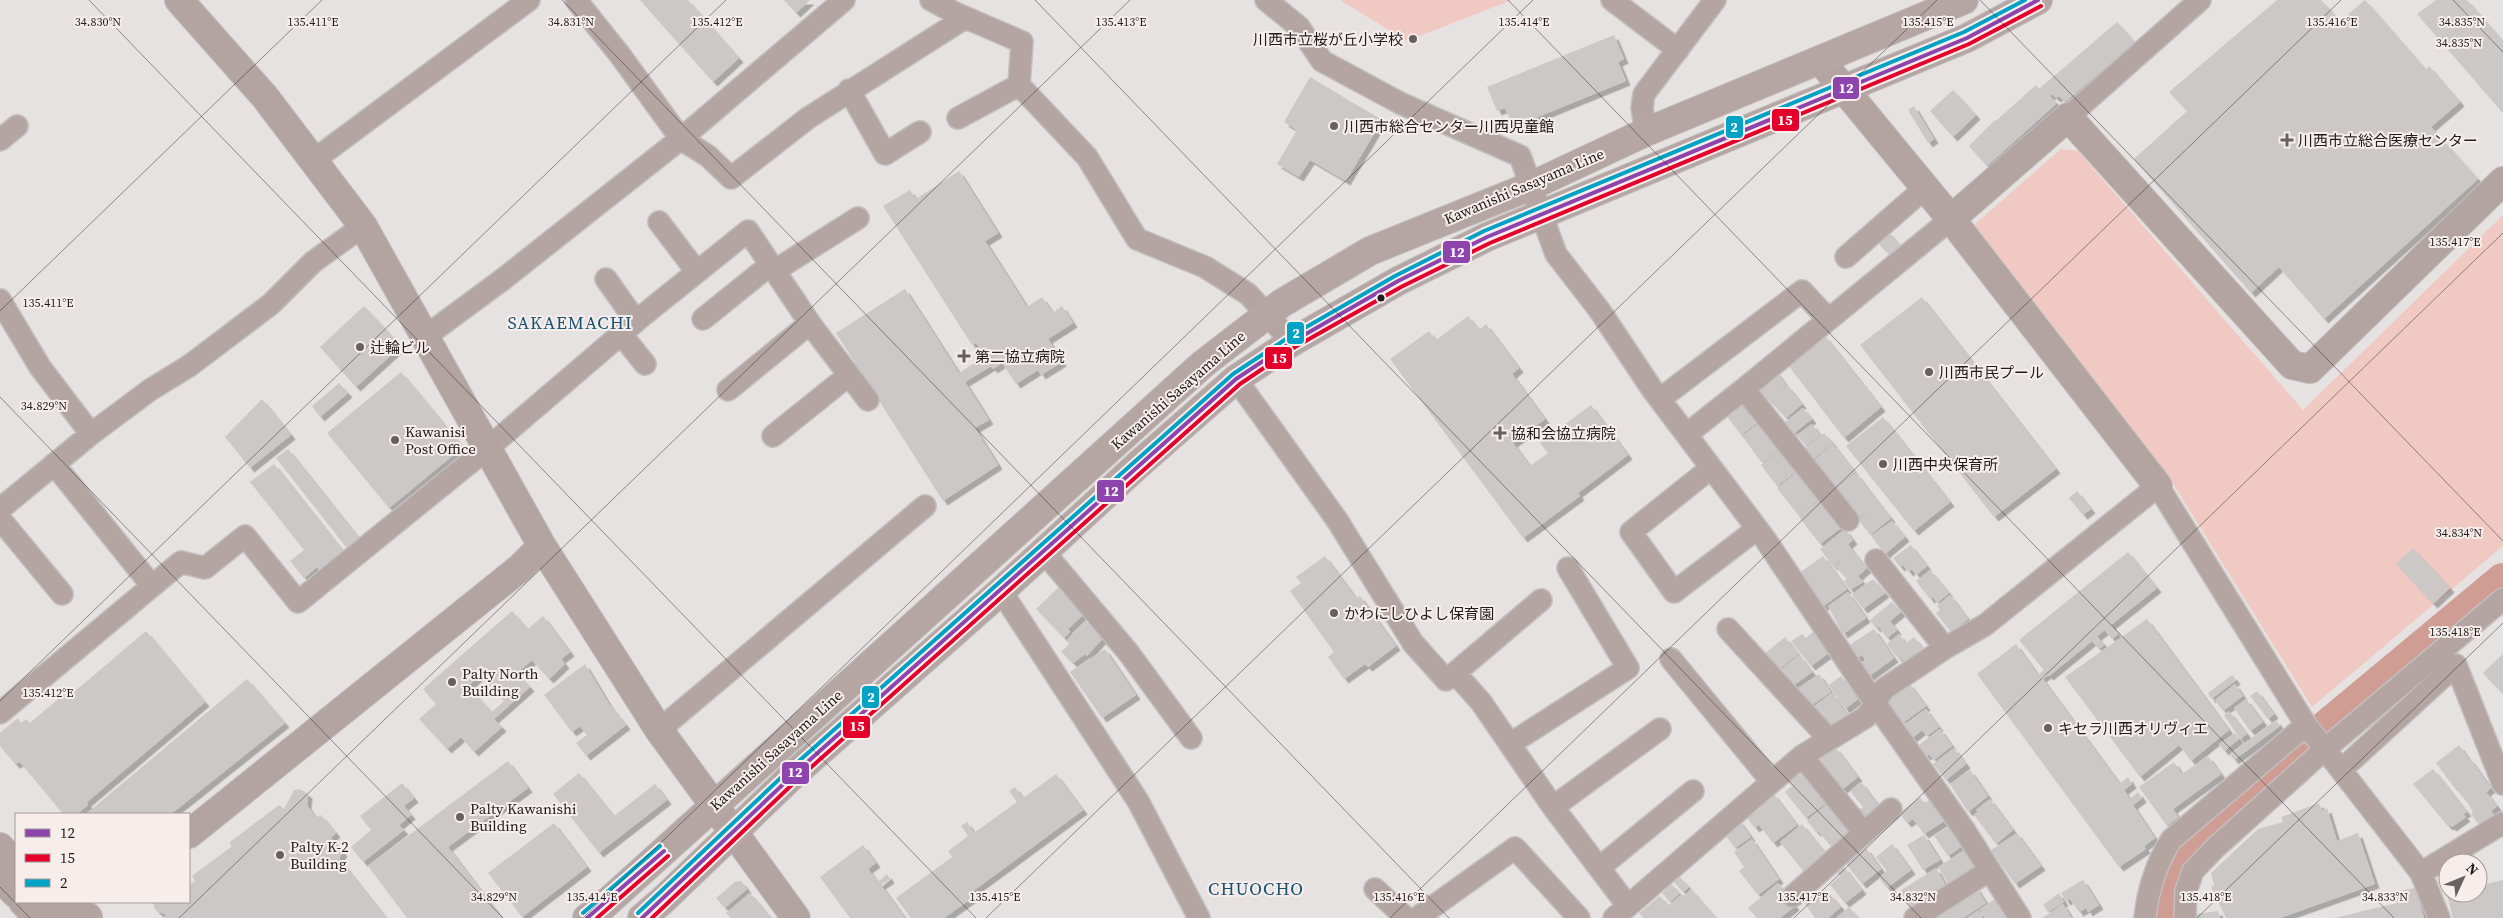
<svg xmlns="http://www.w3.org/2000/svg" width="2503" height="918" font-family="'Source Serif 4','Noto Sans JP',serif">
<defs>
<filter id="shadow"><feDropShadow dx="4.5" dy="4.5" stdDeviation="0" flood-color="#0004"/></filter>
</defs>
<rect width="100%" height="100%" fill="#e7e2e2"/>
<path fill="#f0c9c3" d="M1340 0H1512L1407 41Z
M2061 149 2078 151 2303 410 2503 215V546L2312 707 2170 479 1982 240 1974 225Z"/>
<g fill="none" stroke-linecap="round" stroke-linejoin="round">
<path stroke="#d09d95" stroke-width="36" d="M2166 918 2164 903 2178 857 2241 799 2503 581"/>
</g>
<path fill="#ccc8c8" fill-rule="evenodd" filter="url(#shadow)" d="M640 0H688L739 58 713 82Z
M784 0H810L796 13Z
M2277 0H2321L2340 21 2365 0 2426 70 2429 66 2460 102 2431 127 2478 179 2324 319 2279 267 2251 293 2134 159 2187 111 2169 92Z
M2436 0H2467L2503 41V113L2417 14Z
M2117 22 2135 42 2065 102 2059 96 2056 98 2052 94 2050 96 2057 103 1987 166 1969 146 1995 120 1996 121 2036 85 2039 89Z
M1614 35 1624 59 1618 62 1626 81 1513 127 1505 108 1497 111 1487 87Z
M1310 77 1382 120 1346 181 1310 160 1299 177 1277 164 1297 130 1284 122Z
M1953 90 1976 115 1953 137 1930 111Z
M1914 106 1934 139 1928 143 1908 110Z
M959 171 998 233 985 241 1027 307 1042 297 1053 313 1062 306 1073 323 1048 339 1062 362 1041 375 1038 370 1016 384 1002 363 993 369 991 366 965 382 989 420 975 428 998 465 943 501 836 333 905 289 959 373 985 356 976 343 972 345 883 206 910 190 916 199Z
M1888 231 1901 247 1891 256 1876 241Z
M1922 297 2056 469 1994 517 1860 345Z
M364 306 401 346 356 387 320 347Z
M1468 316 1479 330 1486 324 1519 368 1512 374 1545 419 1513 443 1530 466 1548 453 1540 443 1591 405 1628 455 1578 493 1580 496 1523 538 1390 359 1429 331 1436 340Z
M1825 336 1881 407 1844 438 1788 365Z
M1776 371 1786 385 1768 400 1757 386Z
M401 372 463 447 389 508 327 433Z
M339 383 348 393 320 417 312 406Z
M1787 385 1802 404 1786 418 1769 400Z
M262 399 291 435 250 468 225 437Z
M1744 401 1759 421 1741 435 1726 415Z
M1803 408 1812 419 1794 433 1785 422Z
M1883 417 1950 502 1914 531 1846 446Z
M1760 422 1780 449 1762 463 1742 436Z
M1812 424 1820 435 1806 446 1797 435Z
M1824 433 1833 443 1813 459 1804 449Z
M1833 444 1855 472 1835 488 1813 461Z
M1783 448 1799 469 1777 486 1761 465Z
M288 449 362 542 350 552 276 458Z
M274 464 346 555 322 574 317 567 304 578 290 561 304 550 250 482Z
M1798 471 1820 499 1799 516 1777 488Z
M1856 473 1871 493 1858 503 1871 493 1891 518 1870 535 1858 519 1871 509 1857 518 1835 489Z
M2077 491 2091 509 2083 515 2069 498Z
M1820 500 1841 528 1820 544 1799 517Z
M1892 521 1905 537 1885 554 1871 536Z
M1845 529 1853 540 1848 544 1853 551 1833 566 1820 549Z
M1911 545 1927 566 1916 575 1912 569 1909 572 1903 565 1900 567 1893 558Z
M2413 548 2450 588 2433 604 2396 564Z
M1853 551 1867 568 1858 576 1863 582 1850 590 1844 581 1847 578 1835 566Z
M2128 552 2157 588 2111 625 2118 634 2112 639 2105 630 2097 636 2104 645 2099 649 2092 641 2049 676 2047 674 2042 678 2120 784 2128 777 2132 784 2124 790 2130 799 2138 792 2142 798 2133 805 2155 838 2144 846 2146 849 2119 867 1977 674 2016 644 2038 675 2044 670 2019 640Z
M1325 556 1356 598 1360 596 1396 646 1368 667 1365 664 1344 679 1328 657 1334 652 1290 591 1301 583 1296 577Z
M1823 556 1847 589 1822 607 1799 573Z
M1930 570 1949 593 1937 603 1933 597 1930 599 1916 581Z
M1873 579 1885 593 1863 609 1852 594Z
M1058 588 1083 615 1068 629 1070 632 1064 638 1036 609Z
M1848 592 1866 618 1843 634 1828 606Z
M1950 595 1968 619 1951 632 1936 613 1940 610 1937 606Z
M1892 602 1901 612 1890 621 1897 630 1887 638 1878 626 1876 628 1870 620Z
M512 611 528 629 543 616 570 652 561 659 565 664 549 679 532 660 517 673 530 687 494 719 502 727 474 752 461 737 447 749 419 719 436 704 423 689ZM480 675 504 701 492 712 468 686Z
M2147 619 2229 730 2191 761 2179 745 2140 777 2065 677Z
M1085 621 1103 638 1087 656 1085 654 1073 663 1061 652 1070 643 1067 640Z
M1874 629 1894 658 1868 677 1859 664 1866 661 1862 655 1856 659 1848 646Z
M146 631 205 702 87 802 88 805 77 814H63L20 762 15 764 0 746V733L18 718 21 723 26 719 30 723 64 694 67 698Z
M1814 631 1830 652 1811 666 1791 641 1802 634 1806 638Z
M1899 634 1906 643 1914 637 1924 650 1907 663 1896 656 1887 644Z
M1785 637 1798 654 1777 671 1764 654Z
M1105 649 1136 695 1102 718 1070 672Z
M2503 654V694L2483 673Z
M1799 655 1812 672 1790 688 1778 672Z
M585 664 609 704 626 725 586 756 576 743 587 735 580 726 572 732 544 695Z
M1819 674 1831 692 1809 707 1797 690 1798 688Z
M2232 675 2236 680 2211 699 2208 693Z
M1841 676 1846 683 1848 682 1858 699 1845 709 1829 685Z
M247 679 285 723 171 814H86Z
M1909 683 1926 706 1903 723 1886 700Z
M2235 684 2243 696 2223 711 2215 700Z
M2257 691 2274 714 2268 719 2250 696Z
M1832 693 1848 716 1832 727 1813 707Z
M2246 699 2263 722 2250 731 2234 708Z
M1926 709 1939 727 1927 736 1922 730 1911 739 1901 727Z
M2229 711 2247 734 2240 739 2224 715Z
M2276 720 2280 726 2234 760 2230 754Z
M1940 729 1952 746 1934 760 1929 754 1926 756 1918 746Z
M2235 733 2239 739 2224 751 2219 744Z
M2459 745 2469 759 2455 769 2470 759 2491 788 2486 792 2497 806 2491 811 2494 815 2480 826 2471 814 2473 813 2469 805 2458 791 2464 786 2457 791 2436 763Z
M1835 747 1858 777 1839 792 1819 760Z
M1954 748 1966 764 1946 780 1933 764Z
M2208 756 2221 774 2173 809 2178 817 2167 826 2139 787 2174 762 2182 774Z
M508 761 528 788 448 847 502 918H407L368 866Z
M1804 768 1830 800 1806 818 1785 792 1792 786 1788 781Z
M2433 769 2467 812 2463 814 2466 817 2452 827 2450 825 2448 826 2413 784Z
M1970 770 1988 796 1968 812 1950 784Z
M579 773 614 816 655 784 667 800 599 853 553 794Z
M1056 774 1083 810 969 894 972 898 944 918H911L896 898 952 857 948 851 968 836 961 826 967 822 974 833 1017 802 1009 791 1015 787 1023 798Z
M1861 782 1882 810 1867 821 1859 810 1863 807 1850 791Z
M402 783 414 798 404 806 411 815 399 825 404 830 363 862 351 847 371 830 360 816Z
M300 789 308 794 307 805 316 818 321 815 336 833 331 838 343 852 339 858 386 918H165L166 914 158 912 154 908V902H189V885L195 881 192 876 231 847 230 842 279 805 284 809 294 790Z
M1773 793 1797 825 1773 843 1759 825 1755 828 1747 818 1761 808 1758 805Z
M1920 797 1924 804 1929 800 1934 807 1936 805 1946 820 1924 834 1913 819 1907 823 1899 813Z
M1990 799 2013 830 1996 844 1974 815 1978 812 1976 810Z
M1829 802 1853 834 1834 850 1818 831 1816 832 1807 821Z
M2319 803 2322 811 2327 808 2337 841 2358 833 2375 884 2280 918H2226L2211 887 2214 885 2211 873 2258 829 2283 822 2281 817Z
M1739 820 1751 837 1735 848 1724 833Z
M1954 822 1968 842 1948 856 1934 836Z
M554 823 587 867 522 917 488 873Z
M1802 824 1826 854 1804 872 1780 842Z
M2017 833 2041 866 2015 884 1991 850Z
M1924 835 1940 860 1923 870 1907 845Z
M1752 839 1779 879 1758 895 1739 871 1744 867 1734 852Z
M1892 844 1911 870 1887 888 1879 878 1887 871 1876 857Z
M863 845 876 863 868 869 878 882 887 874 890 879 881 885 905 918H850L820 877Z
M1969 847 1980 865 1949 885 1938 867Z
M1866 848 1881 869 1862 884 1846 864Z
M1844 867 1862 890 1845 903 1830 885 1840 876 1837 872Z
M1936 868 1946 886 1911 909 1900 891Z
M1680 877 1689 887 1683 892 1674 882Z
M2083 880 2099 905 2088 912 2086 908 2079 912 2070 899 2066 901 2061 893Z
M2503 880V918H2453L2447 895 2478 893V886Z
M741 881 747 889 725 908 716 898 735 882Z
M1778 883 1795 906 1780 918H1757L1748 908Z
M1671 884 1680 893 1670 902 1662 893Z
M1976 887 1986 903 1963 918H1923Z
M1813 888 1824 901 1830 894 1841 907 1828 918H1815L1801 898Z
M2415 888 2424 918H2334L2397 903 2394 892Z
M1691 889 1716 918H1644L1639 913 1660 896 1668 906 1682 894 1684 896Z
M750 893 771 918H731L726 913Z
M2059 893 2064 902 2048 912 2043 905Z
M1998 897 2011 918H1985L1980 909Z
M2063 904 2071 917 2075 918H2042Z
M1849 907 1859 918H1836Z
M1979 910 1983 918H1967Z
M2218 911 2220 918H2192L2197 916 2196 914Z"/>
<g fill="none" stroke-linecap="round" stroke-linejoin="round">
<g stroke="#c2bfbf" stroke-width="24">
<path id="street" d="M576 0 620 55 681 139 708 156 731 178 808 118 965 18
M931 0 955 13 1022 42 1019 85 1087 157 1137 239 1205 267 1248 294 1292 342
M1266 0 1299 27 1322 61 1400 103 1520 156 1556 254 1600 311 1652 389 1765 539 1875 703 1965 831 2020 918
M1612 0 1678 50
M849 90 885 154 920 132
M2068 117 2200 0
M958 118 1019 85
M1646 132 1642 108 1644 94 1715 0
M0 140 17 126
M314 160 529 0
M659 222 697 272
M1846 257 1925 188
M774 271 858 218
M606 279 636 321
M0 300 40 367 91 434
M703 319 770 265
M621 334 645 364
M426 336 502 280 683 137 844 0
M1236 379 1337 520 1413 643 1446 680 1455 673 1481 702 1553 807 1628 906 1614 918
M1744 389 1951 219
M728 390 809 324
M1660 399 1802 291 1828 319
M1687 434 1744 389 1848 520
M773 436 849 375
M54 464 152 586
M1711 468 1631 532 1674 592 1757 529
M0 509 91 434 150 390 189 366 271 304 313 262 363 226
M0 519 62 594
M1044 552 1128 652 1191 738
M1876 560 1945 648
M1001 591 1138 801 1199 918
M1728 629 1829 739
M1671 659 1772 782
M1455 673 1541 600
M0 713 181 562 205 568 245 536 298 602 488 448 641 317 748 231 811 325 868 400
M659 730 925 506
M1510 744 1628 668 1568 568
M1802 756 1864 833
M2341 770 2421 873 2439 918
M1553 807 1660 729
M1599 868 1693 791
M2421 873 2503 823
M1375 889 1406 918
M1793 896 1891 809
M1628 906 1802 756 1866 717 1884 689 1945 648 1985 625 2158 486 2306 725 2341 770 2456 665 2503 784
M1417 918 1515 848 1579 918
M1915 918 1990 870
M2145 918C2148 889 2156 864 2171 840L2306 725
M2185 918 2186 891 2193 871 2215 848 2325 749 2503 599"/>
</g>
<g stroke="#c2bfbf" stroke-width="30">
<path id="secondary" d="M179 0 265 97 363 226 542 546 659 730 796 918
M1820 60 1951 219 2068 117 2292 365 2310 369 2503 181
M1951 219 2158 486
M189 834 520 568 542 546
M0 847 16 865
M0 877 16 894
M23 902 38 918
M50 902 88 917"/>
</g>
<g stroke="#c2bfbf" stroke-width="30">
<path id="primary" d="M587 918 601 908 1203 364 1282 303 1370 251 1531 186 1646 132 1964 0
M642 918 663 900 794 774 1001 591 1139 464 1236 379 1292 342 1398 281 1487 237 1967 38 2038 0"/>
</g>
<use href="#street" stroke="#b4a5a2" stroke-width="21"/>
<use href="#secondary" stroke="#b3a3a1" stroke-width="28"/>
<use href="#primary" stroke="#b5a6a4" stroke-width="28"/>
<g stroke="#f7eeec" stroke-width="8">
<path id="bus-1" d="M587 918 664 851
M642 918 794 774 1236 379 1292 342 1398 281 1487 237 1967 38 2038 0"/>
</g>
<g stroke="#f7eeec" stroke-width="8">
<path id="bus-2" d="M597 918 668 856
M652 918 798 779 1240 384 1295 347 1401 287 1490 243 1969 44 2041 6"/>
</g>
<g stroke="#f7eeec" stroke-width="8">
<path id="bus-3" d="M583 913 660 846
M638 913 790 769 1233 374 1289 337 1395 276 1484 231 1964 32 2025 0"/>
</g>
<use href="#bus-1" stroke="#8e44ad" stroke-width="4"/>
<use href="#bus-2" stroke="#e4002b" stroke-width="4"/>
<use href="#bus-3" stroke="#02a2c5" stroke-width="4"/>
</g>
<path fill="none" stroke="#1f1c1b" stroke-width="1" stroke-opacity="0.45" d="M89 0 976 918M562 0 1449 918M1035 0 1921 918M1508 0 2394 918M1980 0 2503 541M2453 0 2503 52M0 311 322 0M0 397 503 918M0 701 726 0M0 887 30 918M179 918 1130 0M583 918 1533 0M986 918 1937 0M1390 918 2341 0M1794 918 2503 233M2197 918 2503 623"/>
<g fill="#656161" stroke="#f7eeec" stroke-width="2">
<circle cx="1413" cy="39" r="5"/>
<circle cx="1334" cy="126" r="5"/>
<path d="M2284.5 132.5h5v5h5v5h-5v5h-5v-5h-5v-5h5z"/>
<circle cx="360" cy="347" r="5"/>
<path d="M961.5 348.5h5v5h5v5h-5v5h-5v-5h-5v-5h5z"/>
<circle cx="1929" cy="372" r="5"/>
<path d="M1497.5 425.5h5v5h5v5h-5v5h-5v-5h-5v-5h5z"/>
<circle cx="395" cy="440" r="5"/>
<circle cx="1883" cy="464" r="5"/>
<circle cx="1334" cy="613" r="5"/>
<circle cx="452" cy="682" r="5"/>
<circle cx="2048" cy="728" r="5"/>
<circle cx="460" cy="817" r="5"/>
<circle cx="280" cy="855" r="5"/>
</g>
<circle fill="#1f1c1b" stroke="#f7eeec" stroke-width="2" cx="1381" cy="298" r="4.5"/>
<g text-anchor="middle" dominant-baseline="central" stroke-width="4" stroke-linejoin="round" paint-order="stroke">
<g font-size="15" fill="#1f1c1b" stroke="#f7eeec" text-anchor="start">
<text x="1403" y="39" text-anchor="end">川西市立桜が丘小学校</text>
<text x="1344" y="126">川西市総合センター川西児童館</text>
<text x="2298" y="140">川西市立総合医療センター</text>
<text x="370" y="347">辻輪ビル</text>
<text x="975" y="356">第二協立病院</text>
<text x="1939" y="372">川西市民プール</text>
<text x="405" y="431">Kawanisi<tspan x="405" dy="17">Post Office</tspan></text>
<text x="1511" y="433">協和会協立病院</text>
<text x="1893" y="464">川西中央保育所</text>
<text x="1344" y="613">かわにしひよし保育園</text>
<text x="462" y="673">Palty North<tspan x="462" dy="17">Building</tspan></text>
<text x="2058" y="728">キセラ川西オリヴィエ</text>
<text x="470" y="808">Palty Kawanishi<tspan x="470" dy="17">Building</tspan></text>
<text x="290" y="846">Palty K-2<tspan x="290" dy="17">Building</tspan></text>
</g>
<g font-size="15" fill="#1f1c1b" stroke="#f7eeec">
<text transform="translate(1524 186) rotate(-23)">Kawanishi Sasayama Line</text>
<text transform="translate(1178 390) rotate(-41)">Kawanishi Sasayama Line</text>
<text transform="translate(776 750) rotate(-42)">Kawanishi Sasayama Line</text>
</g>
<g font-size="18" letter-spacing="1" fill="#1a5274" stroke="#f7eeec">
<text x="570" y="322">SAKAEMACHI</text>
<text x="1256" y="888">CHUOCHO</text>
</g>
</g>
<g font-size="12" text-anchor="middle" fill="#1f1c1b" stroke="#f7eeec" stroke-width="4" stroke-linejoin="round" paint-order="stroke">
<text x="313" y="26">135.411°E</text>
<text x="717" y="26">135.412°E</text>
<text x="1121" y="26">135.413°E</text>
<text x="1524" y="26">135.414°E</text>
<text x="1928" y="26">135.415°E</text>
<text x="2332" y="26">135.416°E</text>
<text x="98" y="26">34.830°N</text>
<text x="571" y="26">34.831°N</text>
<text x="2462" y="26">34.835°N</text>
<text x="2459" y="47">34.835°N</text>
<text x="2455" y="246">135.417°E</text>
<text x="48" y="307">135.411°E</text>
<text x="44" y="410">34.829°N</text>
<text x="2459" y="537">34.834°N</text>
<text x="2455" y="636">135.418°E</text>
<text x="48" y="697">135.412°E</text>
<text x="494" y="901">34.829°N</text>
<text x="1913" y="901">34.832°N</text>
<text x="2385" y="901">34.833°N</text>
<text x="592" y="901">135.414°E</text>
<text x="995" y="901">135.415°E</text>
<text x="1399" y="901">135.416°E</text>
<text x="1803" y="901">135.417°E</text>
<text x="2206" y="901">135.418°E</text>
</g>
<g stroke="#f7eeec" stroke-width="2">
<rect x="1832" y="76" width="28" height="24" rx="5" fill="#8e44ad"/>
<rect x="1771" y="108" width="29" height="24" rx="5" fill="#e4002b"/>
<rect x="1725" y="115" width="19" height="24" rx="5" fill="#02a2c5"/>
<rect x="1442" y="240" width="29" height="24" rx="5" fill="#8e44ad"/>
<rect x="1286" y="321" width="19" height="24" rx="5" fill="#02a2c5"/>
<rect x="1264" y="346" width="29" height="24" rx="5" fill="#e4002b"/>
<rect x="1096" y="479" width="29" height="24" rx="5" fill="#8e44ad"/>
<rect x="861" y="685" width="19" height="24" rx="5" fill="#02a2c5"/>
<rect x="842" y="715" width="29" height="24" rx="5" fill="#e4002b"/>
<rect x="781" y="761" width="29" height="24" rx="5" fill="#8e44ad"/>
</g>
<g font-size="14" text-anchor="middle" font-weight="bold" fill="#fff">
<text x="1846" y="93">12</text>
<text x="1785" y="125">15</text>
<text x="1734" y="132">2</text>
<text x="1457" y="257">12</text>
<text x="1296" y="338">2</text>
<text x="1279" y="363">15</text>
<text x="1111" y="496">12</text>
<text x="871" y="702">2</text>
<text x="857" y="731">15</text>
<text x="795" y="777">12</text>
</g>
<rect x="15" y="813" width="175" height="90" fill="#f7eeec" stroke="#a19a98"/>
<rect x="25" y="829" width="25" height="8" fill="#8e44ad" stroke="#a19a98"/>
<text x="60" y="838" font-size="15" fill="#1f1c1b">12</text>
<rect x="25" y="854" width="25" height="8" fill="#e4002b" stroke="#a19a98"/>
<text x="60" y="863" font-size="15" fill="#1f1c1b">15</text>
<rect x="25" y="879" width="25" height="8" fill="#02a2c5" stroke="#a19a98"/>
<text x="60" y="888" font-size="15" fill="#1f1c1b">2</text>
<g transform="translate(2463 878) rotate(46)"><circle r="24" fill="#f7eeec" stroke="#a19a98"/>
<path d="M0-4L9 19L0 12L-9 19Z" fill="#656161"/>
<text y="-8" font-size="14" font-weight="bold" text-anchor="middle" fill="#1f1c1b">N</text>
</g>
</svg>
